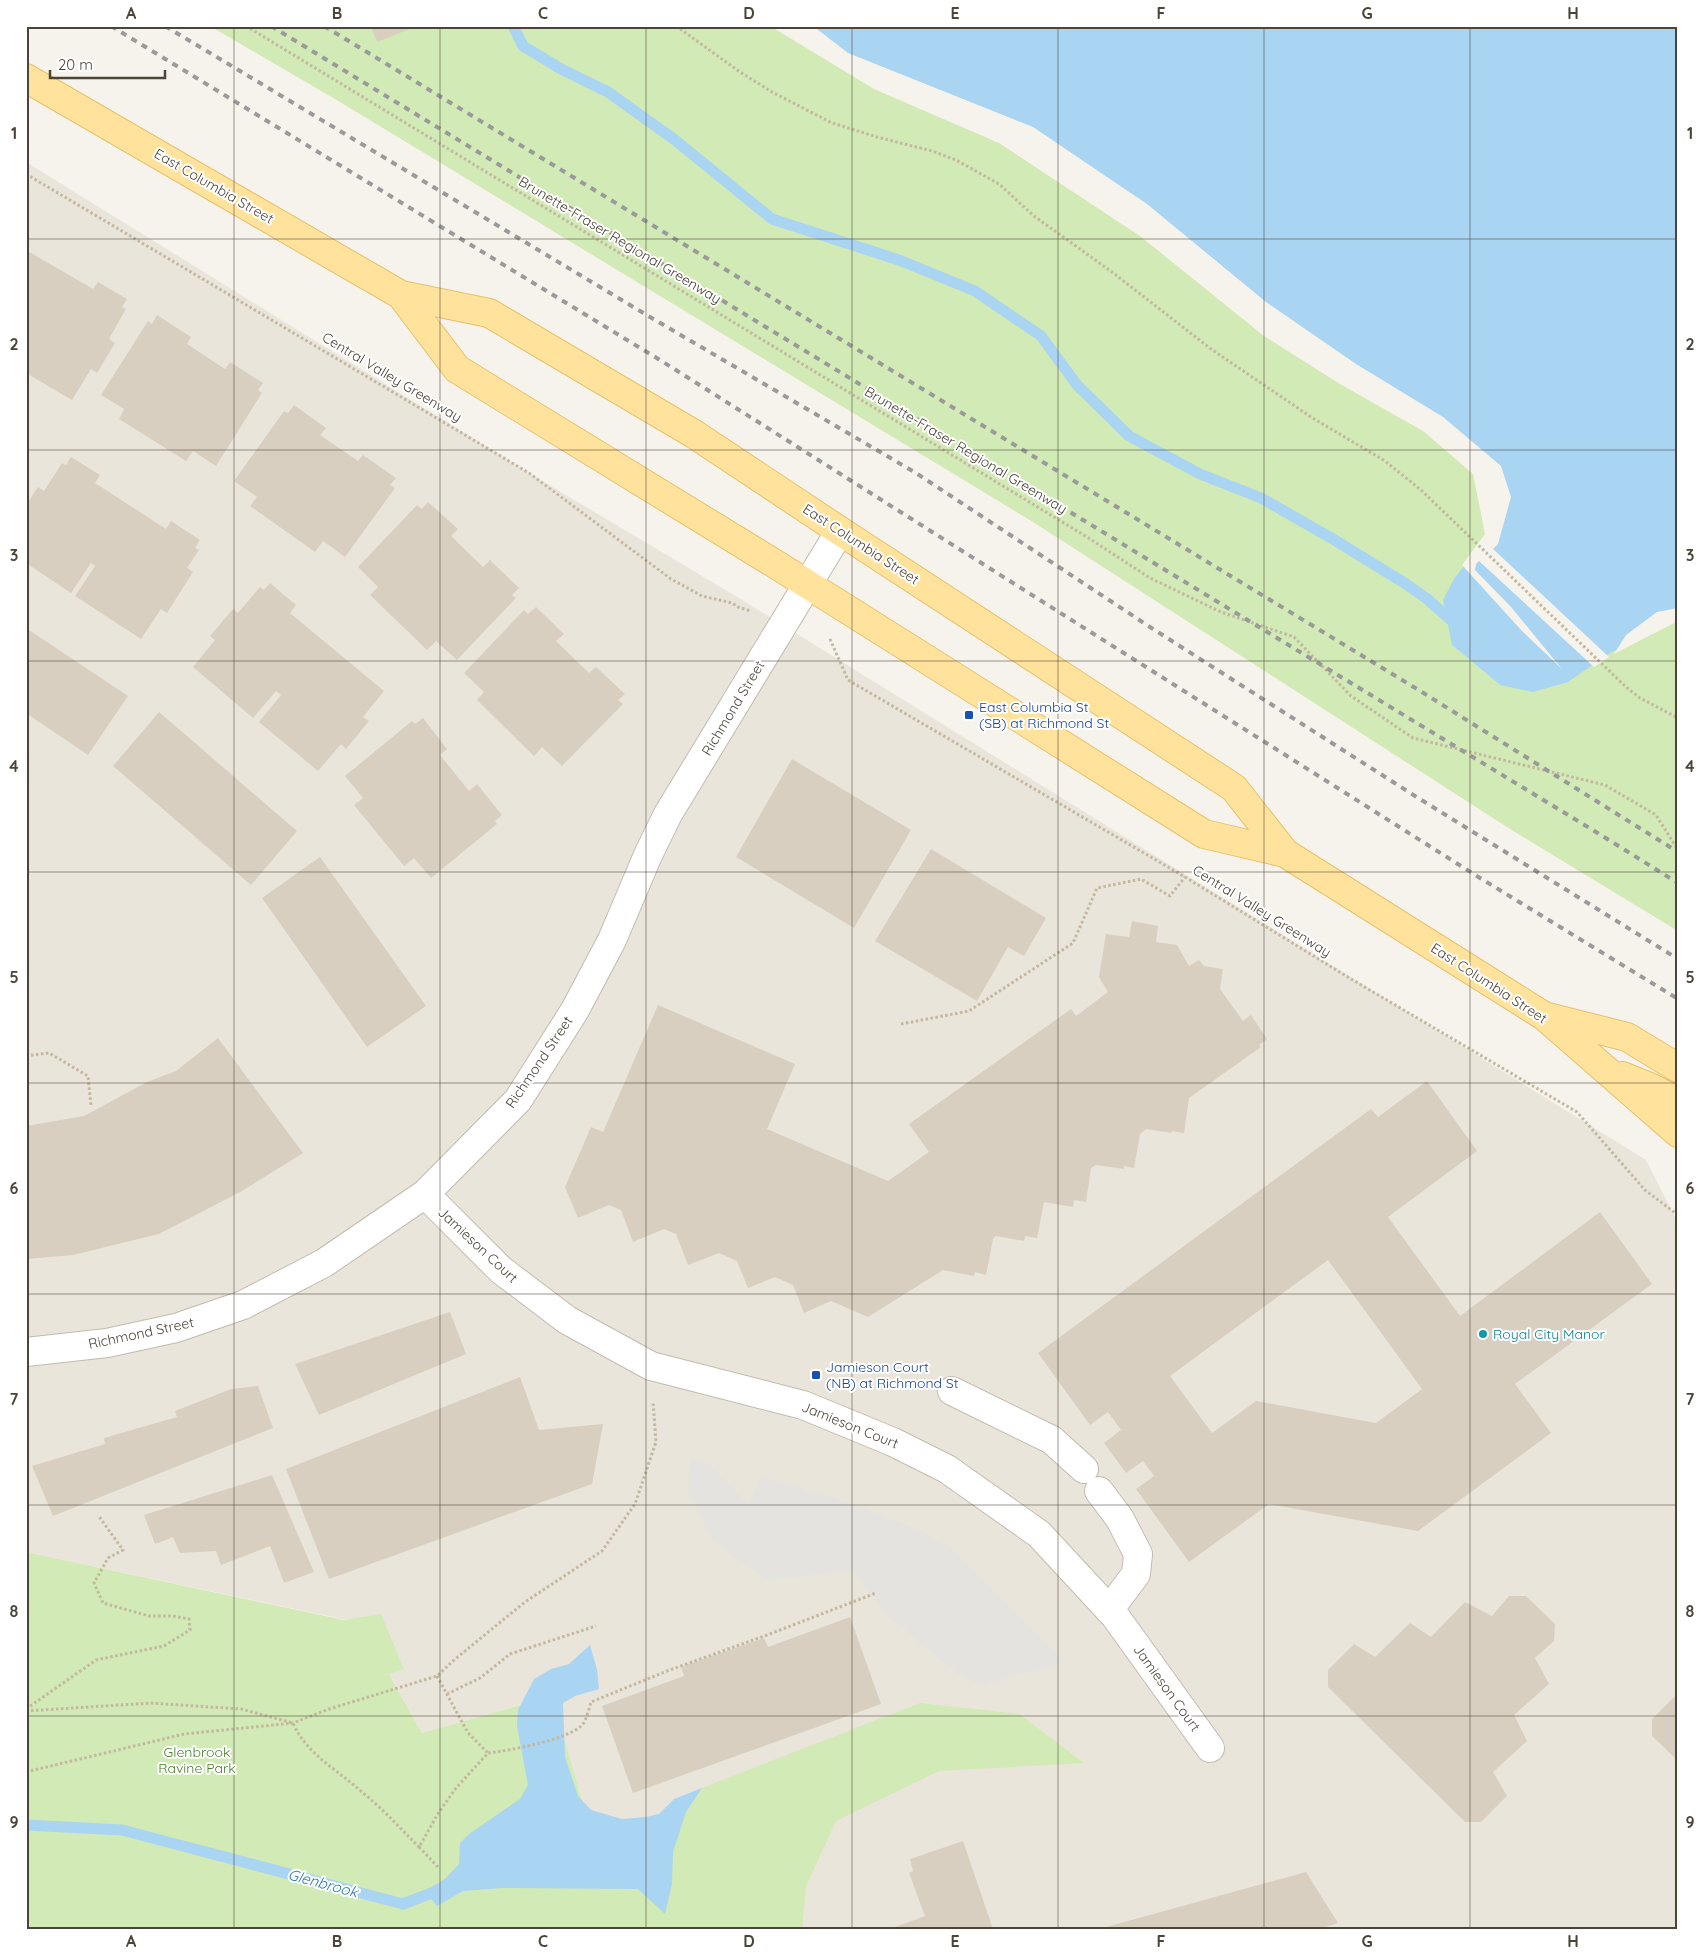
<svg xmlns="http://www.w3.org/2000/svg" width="1704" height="1955" font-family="Quicksand,sans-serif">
<rect width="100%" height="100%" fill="#f6f3ec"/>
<path fill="#eae5da" d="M26 162 529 473 744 601 1646 1160 1678 1223V1929H788L598 1856 552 1696 422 1733 361 1623 26 1552Z"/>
<path fill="#d2eab5" d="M210 26H773L1000 141 1142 234 1425 429 1475 473 1488 535 1452 645 1500 685 1562 669 1678 619V931L1510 829 1033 522 340 102Z
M26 1552 344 1620 381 1614 404 1669 389 1674 422 1733 552 1696 598 1856 679 1834 686 1812 702 1788 920 1703 1019 1714 1084 1763 939 1771 836 1821 806 1886 802 1929H26Z"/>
<path fill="#e5e3e0" d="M690 1459 712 1465 749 1505 761 1477 833 1497 917 1529 950 1547 1065 1662 980 1686 955 1672 889 1617 853 1571 767 1580 731 1555 711 1538 689 1494Z"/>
<path fill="#a9d4f2" d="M773 26H1678V619L1610 653 1568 682 1533 692 1500 685 1452 645 1443 600 1454 579 1488 535 1475 473 1425 429 1142 234 1000 141Z
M590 1645 597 1670 599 1689 575 1696 563 1703 565 1757 578 1796 591 1810 622 1819 646 1817 659 1814 674 1799 702 1788 686 1812 673 1852 672 1884 665 1914 638 1889 502 1888 463 1891 437 1906 425 1891 445 1879 459 1864 460 1843 469 1834 520 1799 528 1785 517 1726 518 1710 534 1679 551 1669 569 1664Z"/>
<path fill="#f6f3ec" d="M770 26H813L848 53 1033 127 1147 204 1266 302 1356 364 1443 417 1501 466 1511 497 1498 544 1493 549 1609 657 1594 667 1479 561 1476 564 1475 570 1511 607 1562 669 1522 631 1462 565 1485 534 1473 474 1423 431 1340 384 1264 336 1140 236 999 143 874 89Z
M1678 608V621L1614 654 1626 635 1657 612Z"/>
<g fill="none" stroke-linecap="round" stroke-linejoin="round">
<path stroke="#a9d4f2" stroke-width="11" d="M513 26 523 46 561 69 608 92 675 140 772 219 899 260 975 291 1041 336 1077 385 1129 436 1200 474 1261 498 1333 539 1406 584 1426 598 1450 619 1459 620
M26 1825 122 1830 403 1904 442 1889"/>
</g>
<path fill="#d8cfc1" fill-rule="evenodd" d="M371 26H417L377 42Z
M26 250 93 289 98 282 127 299 122 307 126 309 109 339 115 343 97 373 91 369 72 400 26 373Z
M157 315 191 337 187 344 225 369 230 362 263 383 258 390 262 393 216 466 193 451 186 461 119 419 124 409 101 395 148 321 152 324Z
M294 405 326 428 320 435 358 461 363 455 396 478 390 485 395 488 345 557 323 541 315 552 250 506 257 497 234 481 284 411 288 413Z
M71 457 100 475 95 483 166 529 171 521 200 540 195 548 199 550 187 568 193 572 167 613 161 609 141 639 75 596 95 566 91 563 71 593 26 563V505L38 487 44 491 62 463 66 465Z
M428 502 458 529 451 536 483 567 490 560 519 588 512 595 516 598 457 660 436 641 427 650 370 595 378 587 358 567 417 505 422 509Z
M270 583 296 605 290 613 384 691 363 717 369 721 346 749 341 744 318 771 259 722 281 695 276 691 253 718 193 667 215 640 210 636 233 609 238 613 260 587 264 590Z
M536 607 564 634 556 641 589 673 596 667 625 694 618 700 623 704 562 766 542 747 534 756 477 700 484 692 464 673 524 610 528 614Z
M26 628 128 696 88 755 26 713Z
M159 712 297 831 251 885 113 766Z
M423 718 447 749 440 755 469 791 477 784 502 815 495 821 497 824 431 878 414 858 404 866 354 805 363 798 345 776 412 721 415 724Z
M792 759 911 830 854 928 736 857Z
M931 849 1046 918 1024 956 1008 947 977 1001 875 941Z
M320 857 426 1006 367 1047 262 898Z
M1132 921 1158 926 1156 942 1177 945 1189 966 1199 960 1204 966 1223 969 1220 989 1243 1021 1251 1015 1267 1039 1259 1045 1261 1047 1189 1098 1184 1133 1172 1131 1171 1133 1146 1129 1140 1134 1134 1168 1124 1166V1169L1096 1165 1091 1168 1086 1202 1074 1200 1073 1207 1044 1202 1037 1238 1025 1236 1024 1241 996 1236 993 1239 986 1275 975 1272 974 1276 943 1270 868 1317 831 1301 804 1313 793 1285 775 1277 748 1288 737 1261 719 1253 688 1265 676 1234 664 1229 633 1242 621 1210 609 1205 578 1218 565 1187 591 1127 603 1132 658 1005 795 1064 767 1129 888 1181 929 1152 909 1124 1071 1009 1076 1016 1108 992 1099 977 1106 934 1129 937Z
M218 1038 303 1153 242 1191 159 1234 73 1255 26 1259V1126L84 1116 147 1082 176 1071Z
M1427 1081 1477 1151 1388 1217 1460 1316 1600 1212 1652 1284 1515 1384 1551 1433 1418 1531 1269 1504 1189 1562 1136 1489 1154 1476 1143 1461 1126 1473 1104 1443 1121 1430 1108 1412 1090 1425 1038 1353 1371 1109 1378 1117ZM1328 1260 1422 1389 1376 1423 1256 1401 1212 1433 1170 1376Z
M450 1312 466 1354 319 1415 295 1364Z
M520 1377 539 1430 603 1424 592 1484 329 1579 286 1469Z
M258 1386 273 1428 53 1516 32 1466 105 1444 104 1438 177 1417 175 1411 231 1389Z
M272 1475 314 1572 284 1583 270 1546 221 1565 216 1551 180 1553 173 1537 155 1544 144 1515Z
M1509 1596H1526L1555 1624 1554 1641 1535 1658 1549 1684 1514 1715 1527 1741 1493 1772 1507 1796 1481 1822H1465L1328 1687V1670L1354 1644 1375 1657 1410 1623 1431 1637 1465 1602 1492 1616Z
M850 1617 881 1704 633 1793 602 1706 684 1676 681 1667 764 1638 768 1647Z
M1678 1693V1761L1652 1736V1719Z
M963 1841 993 1929H890L925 1916 909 1873 913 1871 910 1859Z
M1306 1872 1338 1923 1319 1929H1099Z"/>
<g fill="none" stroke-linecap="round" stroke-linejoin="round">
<g stroke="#c2bbae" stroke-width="30">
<path id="minor" d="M425 1194 501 1270 567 1320 651 1366 803 1405 893 1442 947 1469 1039 1534 1115 1616 1210 1748
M26 1352 107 1343 176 1328 243 1305 324 1263 425 1194 518 1100 575 1010 612 940 648 855 668 814 840 531
M952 1391 1052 1440 1084 1469
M1099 1491 1120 1519 1138 1554 1136 1574 1109 1610"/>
</g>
<g stroke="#e6c16a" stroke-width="30">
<path id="major" d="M26 78 401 295 489 313 694 434 840 531 1234 788 1285 853 1544 1016 1678 1133
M401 295 457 369 780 567 1204 834 1285 853
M1548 1017 1627 1037 1678 1068
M1622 1076 1652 1088 1678 1102"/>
</g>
<path stroke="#c4b79f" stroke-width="3" stroke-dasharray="2.5 2.5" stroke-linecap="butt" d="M246 26 1087 537 1150 578 1221 612 1294 637 1351 696 1413 738 1605 785 1656 815 1678 850
M676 26 740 72 772 92 832 123 877 137 932 151 956 160 999 184 1034 216 1112 272 1211 349 1311 417 1385 461 1421 490 1626 687 1640 698 1678 718
M26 174 529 473 671 579 702 596 732 603 738 607 751 611
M830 639 848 680 1185 877 1351 979 1577 1112 1645 1190 1678 1215
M901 1024 969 1011 1073 943 1097 888 1141 879 1170 896 1185 877
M26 1056 49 1053 88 1076 91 1106
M437 1676 468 1733 488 1753
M447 1694 480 1678 510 1654 596 1626
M26 1709 96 1660 164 1646 190 1630 189 1619 173 1616H149L103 1603 94 1583 108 1558 123 1550 98 1515
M26 1711 151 1703 241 1709 293 1723C307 1755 338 1770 363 1793 383 1809 401 1829 419 1847
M26 1772 184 1734 293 1723 329 1709 437 1676 454 1660 525 1602 602 1551 635 1504 656 1442 653 1401
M438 1867 419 1847 439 1812 456 1788 488 1753C507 1751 572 1739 583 1724 587 1718 589 1708 591 1702L667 1671 767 1635 876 1593"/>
<use href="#minor" stroke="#fff" stroke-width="28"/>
<use href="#major" stroke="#ffe39c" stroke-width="28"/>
<path stroke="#9a9a9a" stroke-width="4" stroke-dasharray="6 6" stroke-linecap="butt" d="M111 26 660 360 1480 878 1678 999
M165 26 650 317 916 473 1150 627 1415 796 1678 959
M271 26 1596 832 1678 883
M324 26 1417 689 1678 852"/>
</g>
<path fill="none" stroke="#4b4439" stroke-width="1" stroke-opacity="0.55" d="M234 26V1929M440 26V1929M646 26V1929M852 26V1929M1058 26V1929M1264 26V1929M1470 26V1929M26 239H1678M26 450H1678M26 661H1678M26 872H1678M26 1083H1678M26 1294H1678M26 1505H1678M26 1716H1678"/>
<g fill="#1a4fb4" stroke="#fff" stroke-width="2">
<rect x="964" y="710" width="10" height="10" rx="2.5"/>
<rect x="811" y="1370" width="10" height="10" rx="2.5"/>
</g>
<circle fill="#0f9aa8" stroke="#fff" stroke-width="2" cx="1483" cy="1334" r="5"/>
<g text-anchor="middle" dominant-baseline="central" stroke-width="4" stroke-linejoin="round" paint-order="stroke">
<g font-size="14" fill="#4b4439" stroke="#fff">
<text transform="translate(214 186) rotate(30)">East Columbia Street</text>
<text transform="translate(620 240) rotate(31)">Brunette-Fraser Regional Greenway</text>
<text transform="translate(392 377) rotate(31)">Central Valley Greenway</text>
<text transform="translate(966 450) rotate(31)">Brunette-Fraser Regional Greenway</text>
<text transform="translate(861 544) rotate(33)">East Columbia Street</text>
<text transform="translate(733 708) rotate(-59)">Richmond Street</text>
<text transform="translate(1262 911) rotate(32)">Central Valley Greenway</text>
<text transform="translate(1489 983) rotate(33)">East Columbia Street</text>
<text transform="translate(539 1062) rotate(-56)">Richmond Street</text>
<text transform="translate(478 1245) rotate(43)">Jamieson Court</text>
<text transform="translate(141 1333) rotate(-12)">Richmond Street</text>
<text transform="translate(850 1425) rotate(22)">Jamieson Court</text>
<text transform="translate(1167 1688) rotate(54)">Jamieson Court</text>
</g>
<g font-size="14" fill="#164399" stroke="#fff" text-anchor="start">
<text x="979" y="707">East Columbia St<tspan x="979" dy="16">(SB) at Richmond St</tspan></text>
<text x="826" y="1367">Jamieson Court<tspan x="826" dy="16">(NB) at Richmond St</tspan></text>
</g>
<g font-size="14" fill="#0d838f" stroke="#fff" text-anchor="start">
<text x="1493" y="1334">Royal City Manor</text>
</g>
<g font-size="14" fill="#4a7f2a" stroke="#fff">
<text x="197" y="1752">Glenbrook<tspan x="197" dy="16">Ravine Park</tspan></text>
</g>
<g font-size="15" font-style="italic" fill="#2e7ab2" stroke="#fff">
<text transform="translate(323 1883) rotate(15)">Glenbrook</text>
</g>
</g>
<rect width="1704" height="1955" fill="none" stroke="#ffffff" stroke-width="55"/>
<path d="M50 70v8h115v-8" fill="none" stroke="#4b4439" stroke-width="2.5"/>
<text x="58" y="70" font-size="15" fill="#4b4439" stroke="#ffffff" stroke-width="4" paint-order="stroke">20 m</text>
<rect x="28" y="28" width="1648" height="1900" fill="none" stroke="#4b4439" stroke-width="2"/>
<g font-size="16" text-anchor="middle" font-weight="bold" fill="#4b4439">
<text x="131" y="19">A</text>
<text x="337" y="19">B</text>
<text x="543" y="19">C</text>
<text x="749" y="19">D</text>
<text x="955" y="19">E</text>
<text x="1161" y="19">F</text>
<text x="1367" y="19">G</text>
<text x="1573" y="19">H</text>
<text x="14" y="139">1</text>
<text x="1690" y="139">1</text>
<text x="14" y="350">2</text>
<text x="1690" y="350">2</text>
<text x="14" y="561">3</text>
<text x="1690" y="561">3</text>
<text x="14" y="772">4</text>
<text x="1690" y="772">4</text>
<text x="14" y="983">5</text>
<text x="1690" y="983">5</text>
<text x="14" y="1194">6</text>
<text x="1690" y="1194">6</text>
<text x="14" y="1405">7</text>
<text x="1690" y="1405">7</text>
<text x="14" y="1617">8</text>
<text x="1690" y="1617">8</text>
<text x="14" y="1828">9</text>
<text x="1690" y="1828">9</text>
<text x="131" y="1947">A</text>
<text x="337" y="1947">B</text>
<text x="543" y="1947">C</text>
<text x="749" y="1947">D</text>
<text x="955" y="1947">E</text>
<text x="1161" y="1947">F</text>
<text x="1367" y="1947">G</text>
<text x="1573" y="1947">H</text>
</g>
</svg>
